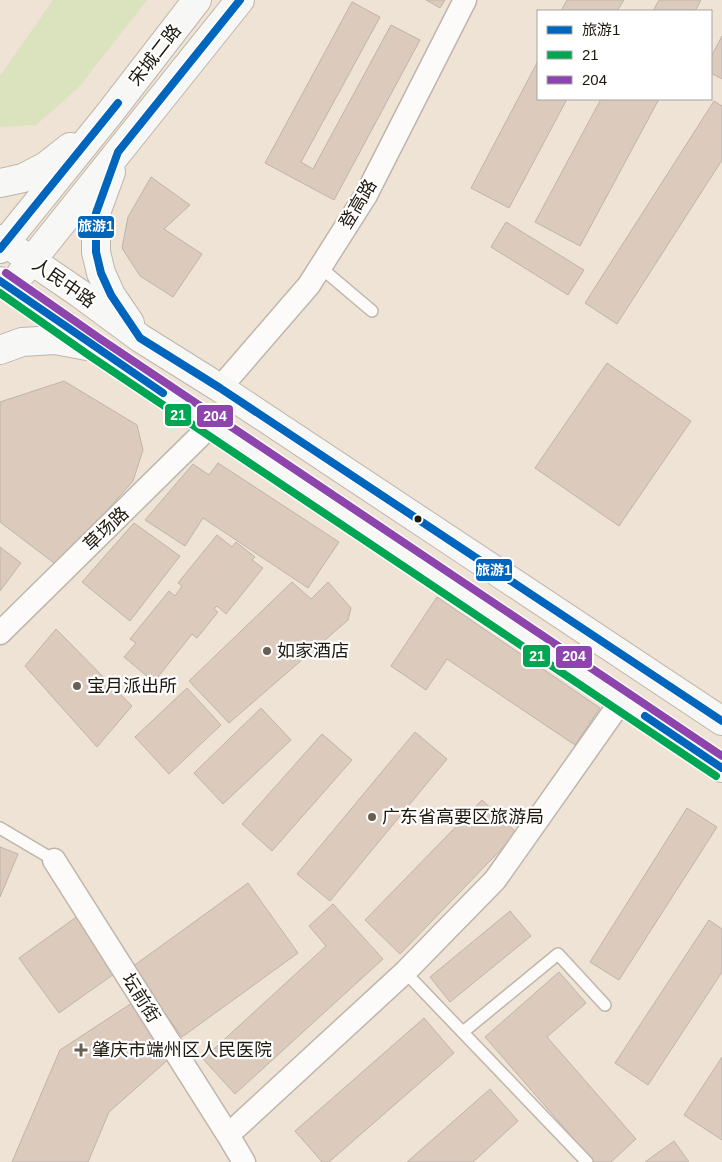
<svg xmlns="http://www.w3.org/2000/svg" width="722" height="1162" font-family="Helvetica,'Noto Sans SC',sans-serif">
<rect width="100%" height="100%" fill="#eee3d4"/>
<path fill="#dae2be" d="M53 0H147L78 88 36 125 0 127V76Z"/>
<path fill="#dccabd" stroke="#bfb4aa" d="M426 0H445L440 8Z
M567 0H624L617 11H561Z
M659 0H701L695 11H653Z
M352 2 380 17 301 162 313 169 391 25 420 40 334 200 265 163Z
M722 36V79L711 73V57Z
M538 61V99H567L509 208 471 188Z
M601 99H659L580 246 535 222Z
M714 101 722 106V160L617 324 585 303Z
M151 177 190 205 164 229 202 254 173 297 140 276 122 248 128 217Z
M506 222 584 270 568 295 491 247Z
M607 363 691 421 619 526 535 468Z
M64 381 137 425 143 450 133 481 58 566 0 522V402Z
M218 463 339 542 308 588 203 518 185 546 145 520 193 464 209 475Z
M134 523 180 556 130 621 82 582Z
M217 535 232 547 236 542 255 557 252 560 263 568 226 614 217 606 214 609 218 612 197 638 192 634 154 682 124 657 136 643 130 639 169 591 175 596 182 586 178 583Z
M0 547 21 563 0 591Z
M292 582 311 599 328 582 351 608 348 620 229 723 189 681Z
M437 597 600 708 575 745 447 659 426 690 391 666Z
M56 629 132 706 97 747 25 666Z
M187 688 221 725 169 774 135 737Z
M261 708 291 740 223 804 194 773Z
M415 732 447 759 330 901 297 874Z
M322 734 352 760 272 851 242 824Z
M482 800 517 833 400 954 365 920Z
M687 808 717 827 619 980 590 962Z
M0 847 18 854 0 897Z
M248 883 298 953 182 1037 132 967Z
M333 904 383 959 235 1094 203 1059 326 946 309 926Z
M510 911 531 936 450 1002 430 977Z
M82 913 121 969 59 1013 19 958Z
M709 920 722 929V972L648 1085 615 1063Z
M559 972 586 1003 547 1037 636 1139 611 1162H594L485 1037Z
M132 1003 170 1058 109 1112 88 1162H12L60 1050Z
M424 1018 454 1053 329 1162H322L295 1131Z
M722 1057V1140L684 1115Z
M490 1089 518 1121 473 1162H407Z
M674 1141 689 1162H645Z"/>
<g fill="none" stroke-linecap="round" stroke-linejoin="round">
<g stroke="#bfb6ab" stroke-width="14">
<path id="service" d="M320 267 372 311
M0 828 54 860
M405 972 587 1162
M463 1032 558 954 605 1005"/>
</g>
<g stroke="#bfb6ab" stroke-width="25">
<path id="minor" d="M220 388 309 285 366 195 465 0
M0 633 211 425
M54 860 228 1135 244 1162
M228 1135 405 972 495 880 622 700"/>
</g>
<g stroke="#bfb6ab" stroke-width="30">
<path id="secondary" d="M111 172 96 213V252L101 273 111 295 130 323
M0 183 23 178 46 166 70 147
M0 239 79 293 140 338 220 388 722 721
M0 249 109 114 197 0
M20 275 240 0
M0 281 96 348 722 768
M0 350 22 342 55 340 87 346"/>
</g>
<use href="#service" stroke="#fcfbf9" stroke-width="11"/>
<use href="#minor" stroke="#fcfbf9" stroke-width="22"/>
<use href="#secondary" stroke="#f7f7f6" stroke-width="28"/>
<g stroke="#fff" stroke-width="11">
<path id="bus-1" d="M240 0 118 152 96 213V252L101 273 111 295 140 338 220 388 722 721
M0 249 118 103
M0 281 163 393
M645 716 722 768"/>
</g>
<g stroke="#fff" stroke-width="11">
<path id="bus-2" d="M0 293 90 356 716 776"/>
</g>
<g stroke="#fff" stroke-width="11">
<path id="bus-3" d="M6 273 102 340 722 756"/>
</g>
<use href="#bus-1" stroke="#0065bd" stroke-width="8"/>
<use href="#bus-2" stroke="#00a651" stroke-width="8"/>
<use href="#bus-3" stroke="#8e44ad" stroke-width="8"/>
</g>
<circle fill="#1e180e" stroke="#fff" stroke-width="2" cx="418" cy="519" r="4.5"/>
<g fill="#675f53" stroke="#fff" stroke-width="2">
<circle cx="267" cy="651" r="5"/>
<circle cx="77" cy="686" r="5"/>
<circle cx="372" cy="817" r="5"/>
<path d="M78.5 1042.5h5v5h5v5h-5v5h-5v-5h-5v-5h5z"/>
</g>
<g text-anchor="middle" dominant-baseline="central" stroke-width="4.5" stroke-linejoin="round" paint-order="stroke">
<g font-size="18" fill="#1e180e" stroke="#fff">
<text transform="translate(155 55) rotate(-52)">宋城二路</text>
<text transform="translate(358 204) rotate(-59)">登高路</text>
<text transform="translate(64 283) rotate(35)">人民中路</text>
<text transform="translate(106 529) rotate(-44)">草场路</text>
<text transform="translate(141 998) rotate(58)">坛前街</text>
</g>
<g font-size="18" fill="#1e180e" stroke="#fff" text-anchor="start">
<text x="277" y="651">如家酒店</text>
<text x="87" y="686">宝月派出所</text>
<text x="382" y="817">广东省高要区旅游局</text>
<text x="92" y="1050">肇庆市端州区人民医院</text>
</g>
</g>
<g stroke="#fff" stroke-width="2">
<rect x="77" y="215" width="38" height="24" rx="5" fill="#0065bd"/>
<rect x="164" y="403" width="28" height="24" rx="5" fill="#00a651"/>
<rect x="196" y="404" width="38" height="24" rx="5" fill="#8e44ad"/>
<rect x="475" y="558" width="38" height="24" rx="5" fill="#0065bd"/>
<rect x="522" y="644" width="29" height="24" rx="5" fill="#00a651"/>
<rect x="555" y="645" width="38" height="24" rx="5" fill="#8e44ad"/>
</g>
<g font-size="14" text-anchor="middle" font-weight="bold" fill="#fff">
<text x="96" y="231">旅游1</text>
<text x="178" y="420">21</text>
<text x="215" y="421">204</text>
<text x="494" y="575">旅游1</text>
<text x="537" y="661">21</text>
<text x="574" y="661">204</text>
</g>
<rect x="537" y="10" width="175" height="90" fill="#ffffff" stroke="#a5a39f"/>
<rect x="547" y="26" width="25" height="8" fill="#0065bd" stroke="#a5a39f"/>
<text x="582" y="35" font-size="15" fill="#1e180e">旅游1</text>
<rect x="547" y="51" width="25" height="8" fill="#00a651" stroke="#a5a39f"/>
<text x="582" y="60" font-size="15" fill="#1e180e">21</text>
<rect x="547" y="76" width="25" height="8" fill="#8e44ad" stroke="#a5a39f"/>
<text x="582" y="85" font-size="15" fill="#1e180e">204</text>
</svg>
